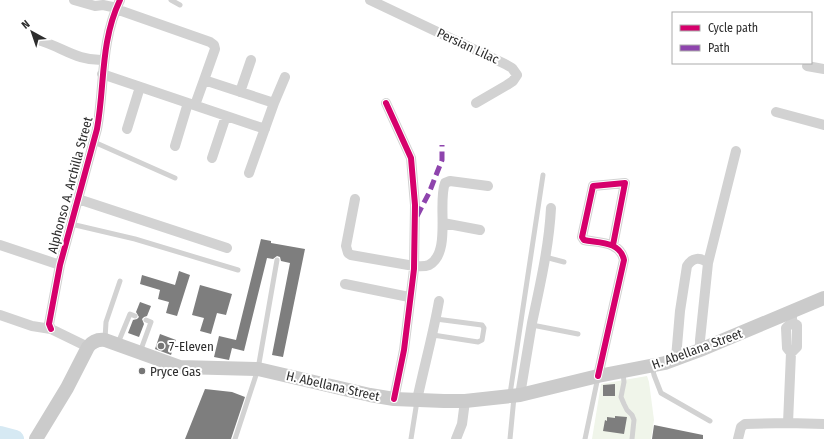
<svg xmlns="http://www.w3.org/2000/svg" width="824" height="439" font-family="'Fira Sans Condensed',sans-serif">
<rect width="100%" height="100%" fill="#fff"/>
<path fill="#f0f5ea" d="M647 376 649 382 654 420 651 439H592L601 384Z"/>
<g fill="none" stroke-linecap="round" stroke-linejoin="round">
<path stroke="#d6e9f3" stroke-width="18" d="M0 435 15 439"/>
</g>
<path fill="#7e7e7e" d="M261 239 271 241V243L305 249 283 357 272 355 290 263 281 261 280 257 277 256 273 259 267 258 244 351 232 348 229 360 214 357 219 336 236 340Z
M179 271 190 275 177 316 166 313 169 302 158 299 160 290 140 284 142 275 175 285Z
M200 285 232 294 226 315 217 313 211 334 200 331 204 318 192 315Z
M140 302 151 306 147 316 144 317 142 319 144 324 139 337 128 333 133 320 137 319 139 317 136 312Z
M160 334 176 340 171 355 155 349Z
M615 384V396H603V385Z
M205 389 232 392 245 397 231 439H185Z
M615 416 627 417 624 434 603 431 605 420 607 421V417L615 418Z
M654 425 703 435V439H652Z"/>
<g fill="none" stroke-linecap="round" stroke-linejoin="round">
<path stroke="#d2d2d2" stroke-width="5" d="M171 0 180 5
M94 142 175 178
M71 224 135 239 238 270
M545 257 564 262
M532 325 578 334
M433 335 478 342 482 340 484 328 482 325 436 319
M105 339 106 322 120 281
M118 343 130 314 135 316
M140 352 151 322 146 320
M652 366 654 375 661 393 710 421
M623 373 624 382 621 397 624 404 627 410 632 415 634 420 632 439
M510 394 543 175
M235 439 258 369 277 260
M411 439 417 401
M510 439 514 397
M585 439 598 377"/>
<path stroke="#d2d2d2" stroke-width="10" d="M74 0 95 6 103 5 117 8
M370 0 505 64 512 68 517 75 513 81 507 85 476 103
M116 9 210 42 214 45 215 49 204 80 274 103
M38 40C63 47 76 61 104 60
M807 66 824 69
M102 74 265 129
M240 92 251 60
M386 103 411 158 415 205 414 269 404 350 394 399
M195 105 204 80
M776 112 824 125
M127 129 140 87
M175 146 188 103
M212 158 226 116
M249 173 274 103 285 77
M78 199 227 248
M355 199 346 246 348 253 351 255 414 266C419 266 424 267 429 265 452 253 437 203 445 183L450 181 488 186
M443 223 480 230
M0 245 60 265
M345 284 409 297
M0 315 32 326 51 329 88 347
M51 329 49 324 60 265 97 129C105 85 100 42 120 0
M700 350V340L708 263 736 151
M791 353 797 347V325L792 322
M676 358 680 311 687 266C693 257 700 257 708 263
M598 376 624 260C620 241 599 243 584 240L582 237 593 186 625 183 613 245
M520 395C524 371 528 347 532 323 540 285 549 247 551 208
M417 400C424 367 433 335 439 301
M788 423 791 353 787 348 786 328 792 322V312
M456 439 462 424 465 401
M738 439 741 427 745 424 788 423 824 424"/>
<path stroke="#cbcbcb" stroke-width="14" d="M36 439 67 388 88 347C92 342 97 339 105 340L180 367 258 369 370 395 394 399 444 401H465L520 395 598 376 665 363 700 350 824 298"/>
<path stroke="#8e44ad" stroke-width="5" stroke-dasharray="10 5" stroke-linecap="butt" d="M417 216 429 193 442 160V145"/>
<g stroke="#fff" stroke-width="8">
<path id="cycleway" d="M386 103 411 158 415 205 414 269 404 350 394 399
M51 329 49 324 60 265 97 129C105 85 100 42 120 0
M598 376 624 260C620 241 599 243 584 240L582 237 593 186 625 183 613 245"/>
</g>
<use href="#cycleway" stroke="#d6006c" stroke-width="6"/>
</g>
<g fill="#767676" stroke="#fff" stroke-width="1.5">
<circle cx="161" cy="346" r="4"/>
<circle cx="142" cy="371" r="4"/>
</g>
<g text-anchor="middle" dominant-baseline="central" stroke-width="4" stroke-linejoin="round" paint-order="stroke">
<g font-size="13" fill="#2d2d2d" stroke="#fff">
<text transform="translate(468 46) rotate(25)">Persian Lilac</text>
<text transform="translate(70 185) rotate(-75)">Alphonso A. Archilla Street</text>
<text transform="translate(697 349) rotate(-20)">H. Abellana Street</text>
<text transform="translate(333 386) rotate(13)">H. Abellana Street</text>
</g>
<g font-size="13" fill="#2d2d2d" stroke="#fff" text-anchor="start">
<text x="169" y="346">7-Eleven</text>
<text x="150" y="371">Pryce Gas</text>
</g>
</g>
<rect x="672" y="12" width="140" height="52" fill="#ffffff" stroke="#ababab"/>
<rect x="680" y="25" width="20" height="6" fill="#d6006c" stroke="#ababab"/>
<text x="708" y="32" font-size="12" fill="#2d2d2d">Cycle path</text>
<rect x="680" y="45" width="20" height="6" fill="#8e44ad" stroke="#ababab"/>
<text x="708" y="52" font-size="12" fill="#2d2d2d">Path</text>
<g transform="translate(32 32) rotate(320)" stroke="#ffffff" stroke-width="3" paint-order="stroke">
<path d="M0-3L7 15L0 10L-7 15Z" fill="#2d2d2d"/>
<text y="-6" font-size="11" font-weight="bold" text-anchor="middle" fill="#2d2d2d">N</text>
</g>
</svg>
